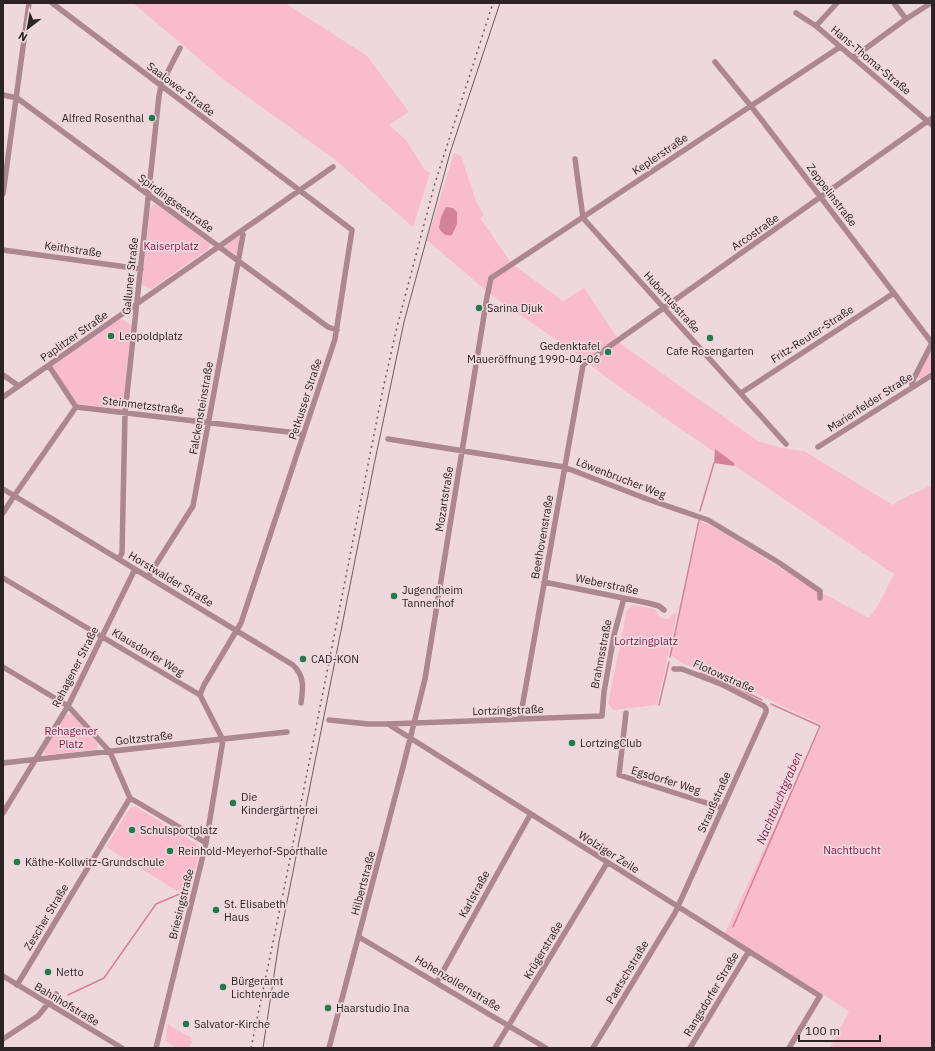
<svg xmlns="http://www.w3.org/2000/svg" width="935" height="1051" font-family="'IBM Plex Sans',sans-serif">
<rect width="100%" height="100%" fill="#efd7de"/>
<path fill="#f9bcce" d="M133 3H285L367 56 409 112 389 125 406 140 425 170 430 173 413 227 334 159 224 80Z
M454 153 461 156 476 201 484 215 480 218 512 264 559 298 562 302 584 288 622 345 758 441 781 448 804 451 893 505 898 501 932 485V1048H830L849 1011 725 933 822 725 722 677 681 663 671 655 700 521 712 526 818 591 869 618 880 602 894 574 628 393 590 365 585 360 490 294 427 240Z
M153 204 157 205 207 242 210 245 208 249 151 289 143 285 142 283 150 209Z
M238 237H240L236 255 227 249 225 246Z
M120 319H122L131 325 123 408 120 409 77 404 53 367V366Z
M930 351H932V372L921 379 917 376Z
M633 605 655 609 660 618 668 619 674 613 677 614 657 705 613 710 608 704 627 610Z
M71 714 98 744 97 749 46 755 44 751 66 715Z
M136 807 197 844 200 850 191 886 177 891 106 847 130 808Z
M168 1023 172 1027 192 1038 191 1040 192 1042 189 1048H177L165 1041Z"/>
<path fill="#d4819c" d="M446 207 453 208 457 212V224L452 235C446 237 442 233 439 228L441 217Z
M715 449 734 463V466L714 463Z"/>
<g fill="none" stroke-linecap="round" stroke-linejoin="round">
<path stroke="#d4819c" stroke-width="1.5" d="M700 511 714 463
M670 657 699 520
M700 673 723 681 762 700
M659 705 669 662
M733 927 820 726 771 704
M68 995 104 978 156 904 189 890"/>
<path stroke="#ac8792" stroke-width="5.5" d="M52 3 352 230 335 339 241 623 204 685 200 695 223 740
M894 3 906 19
M796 13 816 26 932 125
M816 26 837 3
M854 57 906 19 931 3
M715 62 751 106 932 343
M3 95 17 98 328 327 337 330
M575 159 583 218 786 444
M3 194 29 3
M3 250 141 269
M49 366 76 407 297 433 303 435
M3 375 19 386
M912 387V382L932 343
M741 393 894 293
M3 397 333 167
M388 439 564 467 647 499 708 520 778 562 820 591V598
M818 447 932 375
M3 489 293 665C305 676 303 689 301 703
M3 513 14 496 76 407
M119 559 122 553 125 413 159 96 161 85 180 48
M148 577 193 506 243 235 241 231
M3 578 200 695
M544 582 648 603 659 606 664 610
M3 667 68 706 110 752 130 798 206 843
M626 713 619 775 722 808
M520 719 583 365 932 118
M329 720 368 724H388L602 716 604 692 614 635 624 598
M388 724 820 996 789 1048
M3 763 287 732
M3 813 68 706 135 569
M359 937 546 1048
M3 976 122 1048
M437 982 530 815
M17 985 130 798
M3 1039 38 1016 56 994
M156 1048 206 843 223 740
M329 1048 404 763 425 679 487 297 491 278 840 47
M495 1048 607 863
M593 1048 675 913 766 712V709L764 706 723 685 682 669H674
M690 1048 749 951"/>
<path stroke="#6b5d62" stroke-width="1" d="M263 1048 279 942 374 465 404 322 450 153 500 3"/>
<path stroke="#6b5d62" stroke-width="1.5" stroke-dasharray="2 4" stroke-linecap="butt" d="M251 1048 284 889 383 389 397 327 435 183 493 3"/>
</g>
<g fill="#237a4e" stroke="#efd7de" stroke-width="1.5">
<circle cx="152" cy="118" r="4"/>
<circle cx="479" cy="308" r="4"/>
<circle cx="111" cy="336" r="4"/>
<circle cx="710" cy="338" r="4"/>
<circle cx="608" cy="352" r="4"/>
<circle cx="394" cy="596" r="4"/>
<circle cx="303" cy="659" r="4"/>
<circle cx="572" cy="743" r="4"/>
<circle cx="233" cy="803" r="4"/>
<circle cx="132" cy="830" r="4"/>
<circle cx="170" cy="851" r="4"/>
<circle cx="17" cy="862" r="4"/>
<circle cx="216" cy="910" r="4"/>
<circle cx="48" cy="972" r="4"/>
<circle cx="223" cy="987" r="4"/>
<circle cx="328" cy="1008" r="4"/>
<circle cx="186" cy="1024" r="4"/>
</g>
<g text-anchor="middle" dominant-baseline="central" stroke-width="3.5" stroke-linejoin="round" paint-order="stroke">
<g font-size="11" fill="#2c2326" stroke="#efd7de">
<text transform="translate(871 60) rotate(40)">Hans-Thoma-Straße</text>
<text transform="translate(181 89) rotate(37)">Saalower Straße</text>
<text transform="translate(660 154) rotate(-34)">Keplerstraße</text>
<text transform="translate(832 195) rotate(53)">Zeppelinstraße</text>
<text transform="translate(176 203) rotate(36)">Spirdingseestraße</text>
<text transform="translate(755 232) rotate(-35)">Arcostraße</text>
<text transform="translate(73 249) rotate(8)">Keithstraße</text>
<text transform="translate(130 276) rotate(-84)">Galluner Straße</text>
<text transform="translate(672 302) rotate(48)">Hubertusstraße</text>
<text transform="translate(812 334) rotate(-33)">Fritz-Reuter-Straße</text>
<text transform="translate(74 336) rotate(-35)">Paplitzer Straße</text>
<text transform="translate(305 399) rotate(-72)">Petkusser Straße</text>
<text transform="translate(870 402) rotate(-33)">Marienfelder Straße</text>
<text transform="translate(143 405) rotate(7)">Steinmetzstraße</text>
<text transform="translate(201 408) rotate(-80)">Falckensteinstraße</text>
<text transform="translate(621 478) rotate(21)">Löwenbrucher Weg</text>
<text transform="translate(444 499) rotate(-81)">Mozartstraße</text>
<text transform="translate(542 537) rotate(-80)">Beethovenstraße</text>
<text transform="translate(171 579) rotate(31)">Horstwalder Straße</text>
<text transform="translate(607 584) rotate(12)">Weberstraße</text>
<text transform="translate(148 652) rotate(31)">Klausdorfer Weg</text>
<text transform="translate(601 654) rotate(-79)">Brahmsstraße</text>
<text transform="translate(75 667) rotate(-63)">Rehagener Straße</text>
<text transform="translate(724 676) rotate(24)">Flotowstraße</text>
<text transform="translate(508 710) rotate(-2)">Lortzingstraße</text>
<text transform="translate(144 738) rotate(-6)">Goltzstraße</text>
<text transform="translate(666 780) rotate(17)">Egsdorfer Weg</text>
<text transform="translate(714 802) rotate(-66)">Straußstraße</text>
<text transform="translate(609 852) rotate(32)">Wolziger Zeile</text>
<text transform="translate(363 883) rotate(-75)">Hilbertstraße</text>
<text transform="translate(474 894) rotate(-61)">Karlstraße</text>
<text transform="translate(181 904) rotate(-76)">Briesingstraße</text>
<text transform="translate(46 917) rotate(-59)">Zescher Straße</text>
<text transform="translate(543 950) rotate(-59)">Krügerstraße</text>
<text transform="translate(627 972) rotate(-59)">Paetschstraße</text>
<text transform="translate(458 983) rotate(31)">Hohenzollernstraße</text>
<text transform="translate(711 994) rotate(-59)">Rangsdorfer Straße</text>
<text transform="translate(67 1004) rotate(31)">Bahnhofstraße</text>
</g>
<g font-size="11" fill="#2c2326" stroke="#efd7de" text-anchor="start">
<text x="144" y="118" text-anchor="end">Alfred Rosenthal</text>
<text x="487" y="308">Sarina Djuk</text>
<text x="119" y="336">Leopoldplatz</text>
<text x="600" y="346" text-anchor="end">Gedenktafel<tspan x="600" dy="13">Maueröffnung 1990-04-06</tspan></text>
<text x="710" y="351" text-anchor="middle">Cafe Rosengarten</text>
<text x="402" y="590">Jugendheim<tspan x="402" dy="13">Tannenhof</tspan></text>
<text x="311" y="659">CAD-KON</text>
<text x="580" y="743">LortzingClub</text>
<text x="241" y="797">Die<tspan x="241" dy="13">Kindergärtnerei</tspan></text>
<text x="140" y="830">Schulsportplatz</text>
<text x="178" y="851">Reinhold-Meyerhof-Sporthalle</text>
<text x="25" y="862">Käthe-Kollwitz-Grundschule</text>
<text x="224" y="904">St. Elisabeth<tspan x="224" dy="13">Haus</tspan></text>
<text x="56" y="972">Netto</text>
<text x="231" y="981">Bürgeramt<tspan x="231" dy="13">Lichtenrade</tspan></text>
<text x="336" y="1008">Haarstudio Ina</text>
<text x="194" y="1024">Salvator-Kirche</text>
</g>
<g font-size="11" fill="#7e1c47" stroke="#efd7de">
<text x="171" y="246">Kaiserplatz</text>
<text x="646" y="641">Lortzingplatz</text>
<text x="71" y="731">Rehagener<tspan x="71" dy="13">Platz</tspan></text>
<text x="852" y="850">Nachtbucht</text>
</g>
<g font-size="12" font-style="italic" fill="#7d1b46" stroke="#efd7de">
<text transform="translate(779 798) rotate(-67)">Nachtbuchtgraben</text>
</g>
</g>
<rect width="935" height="1051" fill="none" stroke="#2c2326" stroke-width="8"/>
<g transform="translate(28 28) rotate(211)" stroke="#efd7de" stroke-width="3" paint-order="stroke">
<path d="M0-3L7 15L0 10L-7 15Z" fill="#2c2326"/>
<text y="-6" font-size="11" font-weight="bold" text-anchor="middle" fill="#2c2326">N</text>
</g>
<path d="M799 1035v6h81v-6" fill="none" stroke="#2c2326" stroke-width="2"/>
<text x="805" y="1035" font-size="12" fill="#2c2326" stroke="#efd7de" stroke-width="3" paint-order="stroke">100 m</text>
</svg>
